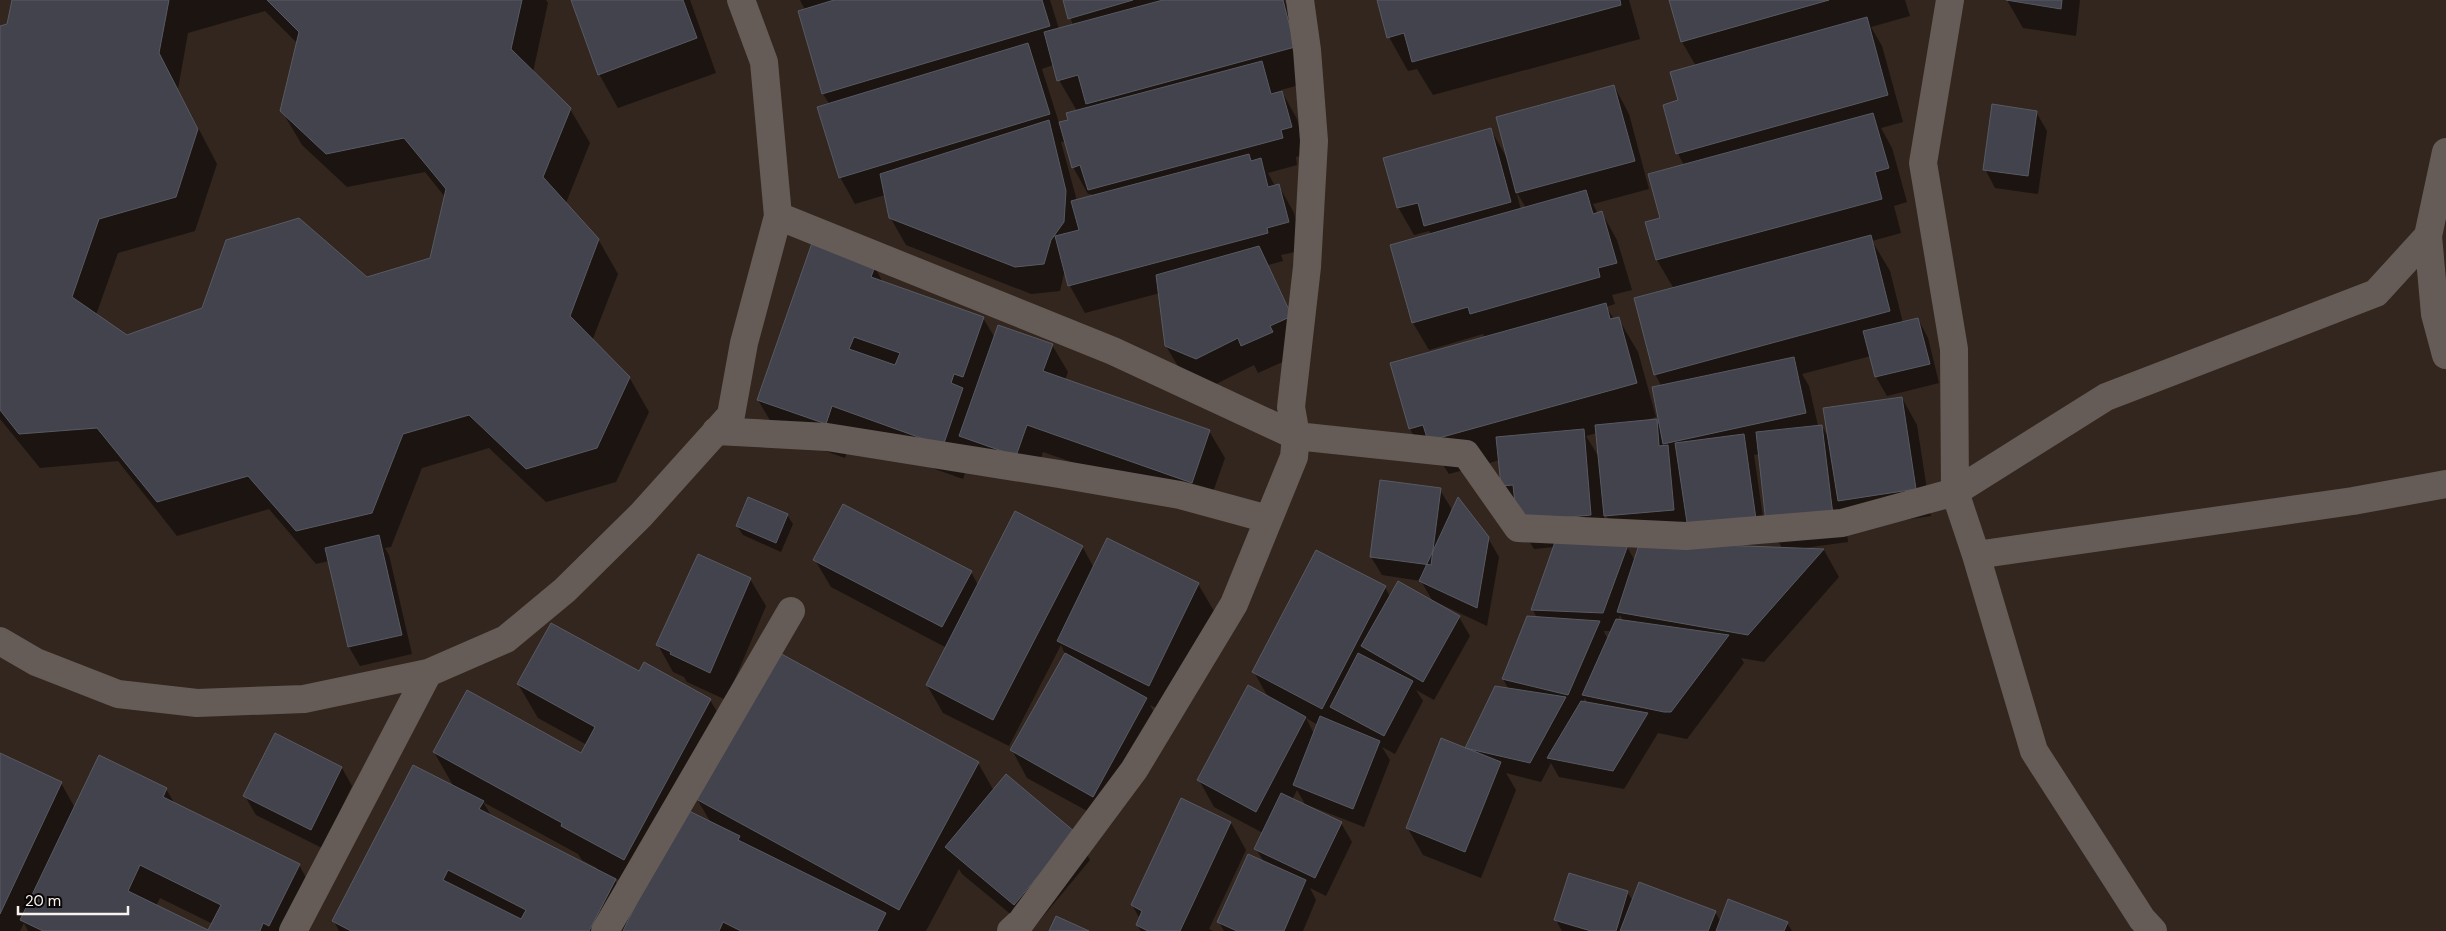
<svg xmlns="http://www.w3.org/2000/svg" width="2446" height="931" font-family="'DM Sans',sans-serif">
<rect width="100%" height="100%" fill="#241c17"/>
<path fill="#33261e" d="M0 0H2446V931H0Z"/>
<path fill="#0007" fill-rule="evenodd" d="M13 0H546L548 3 533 72 570 109 590 143 566 203 598 239 618 274 592 341 629 377 649 412 616 482 546 502 489 448 422 468 391 547 385 548 389 555 412 654 360 666 349 647 329 561 316 564 269 509 177 536 118 461 40 468 0 419V27L8 25ZM265 11 298 44 282 111 302 145 347 187 425 172 445 197 431 259 367 279 127 336 96 315 118 253 195 231 217 164 178 89 188 33Z
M572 0H690L716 73 618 108 599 74Z
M800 0H1050L1059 29 1073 25 1064 0H1284L1299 26 1314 81 1281 90 1297 119 1307 154 1296 157 1297 165 1268 173 1275 186H1279L1294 213 1304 250 1281 255 1283 261 1268 265 1306 343 1287 360 1258 373 1254 365 1212 386 1182 373 1166 346 1160 293 1085 313 1070 286 1065 269 1060 291 1031 294 906 245 890 217 885 195 855 204 840 177 830 105 823 94 799 12 805 10ZM1053 65 1059 80 1077 111 1070 121 1059 123 1042 69ZM1066 141 1073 167 1088 194H1091L1093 197 1077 201 1061 142Z
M1378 0H1629L1640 39 1433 95 1417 69 1408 71 1389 37Z
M1670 0H1905L1910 16 1871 27 1882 46 1903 122 1881 128 1892 148 1907 202 1894 206 1901 233 1872 241 1890 271 1903 323 1918 319 1928 338 1939 383 1887 396 1876 377 1871 356 1802 374 1809 386 1818 426H1822L1829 439 1902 398 1917 425 1931 516 1855 527 1844 509 1848 542 1804 548 1824 550 1839 577 1764 662 1741 658 1744 663 1687 739 1658 733 1624 789 1559 777 1551 763 1541 782 1506 773 1516 790 1481 878 1423 855 1407 827 1509 690 1503 679 1537 618 1533 610 1555 547 1534 549 1518 522 1502 486 1500 460 1449 474 1440 460 1429 463 1410 429 1392 364 1485 338 1483 334 1429 350 1413 323 1392 246 1431 235 1429 231 1414 235 1398 207 1491 130 1508 160 1614 86 1629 114 1649 189 1593 204 1598 214 1602 213 1617 240 1632 290 1612 295 1615 304 1606 307 1614 319 1618 318 1638 352 1656 417 1645 421 1656 420 1661 428 1662 387 1655 374 1674 289 1657 260 1647 223 1661 219 1684 165 1678 154 1664 105 1680 101 1696 66 1682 42ZM1516 191 1526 208 1521 210ZM1597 433 1600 459 1586 436ZM1759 454 1768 523 1782 548 1718 545 1766 538 1754 455ZM1604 512 1621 542 1688 527 1635 561 1627 547 1606 542ZM1620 615 1623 621 1618 620ZM1604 631H1612L1608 639 1605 634ZM1585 698 1588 704 1583 703Z
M2007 0H2080L2076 36 2023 28Z
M2036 112 2047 131 2038 194 1995 188 1985 169Z
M875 267 883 283 983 318 995 338 1052 345 1068 372 1065 380 1209 431 1225 458 1207 509 1043 452 1032 483 971 455 963 479 851 439 845 458 778 434 758 400Z
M1440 490 1451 508 1450 516 1488 538 1499 557 1487 626 1432 600 1421 581 1382 575 1371 557Z
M787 515 793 524 781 552 743 535 737 526Z
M1082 546 1094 568 1198 584 1214 611 1164 712 1150 705 1162 727 1109 823 1027 778 1012 750 1065 654 1061 645 1009 746 943 713 927 685 947 648 831 587 815 560 971 572 978 585Z
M750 579 766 606 726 700 687 682 684 677 673 672 658 645Z
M1385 587 1390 597 1459 617 1470 636 1434 700 1416 690 1423 701 1395 754 1382 747 1390 760 1364 827 1305 804 1297 790 1292 800 1341 823 1352 842 1326 896 1310 888 1316 900 1303 931H1224L1219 922 1264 862 1256 849 1263 833 1214 807 1199 780 1268 697 1254 672ZM1306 718 1318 725 1314 734Z
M639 673 710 700 730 734 688 812 711 823 697 799 978 763 994 791 1074 833 1090 860 1031 931 962 874 959 869 926 931H339L334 921 454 787 434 752 582 754 587 745 538 718 518 684ZM483 802 578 854 582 860 597 868 596 870 492 817ZM613 877 643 893 633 912Z
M0 755 61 783 75 808 166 789 175 804 299 865 318 899 303 931H210L213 924 160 898 156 906 207 931H28L24 923 20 931H0Z
M342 768 352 786 322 848 256 815 245 796Z
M1231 823 1246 850 1209 929 1213 931H1141L1137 925 1140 919 1132 905Z
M1627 892 1633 901 1715 912 1721 922 1787 923 1792 931H1562L1556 920Z"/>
<path fill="#42434c" stroke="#585a63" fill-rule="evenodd" d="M12 0H169L159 53 198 129 176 197 99 219 72 297 127 335 202 308 226 240 299 218 367 277 430 258 446 189 404 138 326 154 280 111 299 32 267 0H522L511 49 571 108 543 177 599 239 570 316 630 377 597 448 526 469 469 415 403 434 372 513 296 531 248 476 157 502 97 428 19 434 0 410V26L7 24Z
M571 0H683L697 38 598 75Z
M834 0H1042L1050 26 822 94 798 11Z
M1063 0H1133L1068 19Z
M1163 0H1283L1295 47 1086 104 1078 75 1057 81 1044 32Z
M1377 0H1620L1621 5 1412 62 1404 33 1387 38Z
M1669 0H1829L1681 42Z
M2006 0H2062L2061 9Z
M1867 17 1888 95 1676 154 1663 105 1678 100 1670 72Z
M1028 43 1050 114 839 178 817 107Z
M1262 61 1271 94 1282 91 1292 127 1281 130 1283 138 1088 190 1080 165 1072 168 1059 122 1068 120 1066 113Z
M1614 85 1635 161 1516 193 1496 117Z
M1992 104 2037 111 2028 176 1983 170Z
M1873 113 1889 168 1875 172 1882 199 1656 260 1645 222 1660 218 1648 174Z
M1049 120 1066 191 1064 222 1051 240 1044 264 1015 267 889 218 880 174Z
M1491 128 1511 202 1424 226 1418 203 1397 208 1383 158Z
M1249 154 1251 161 1261 158 1268 187 1279 184 1289 222 1267 228 1268 233 1068 286 1055 236 1079 230 1071 201Z
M1586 190 1593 214 1602 211 1617 263 1598 268 1600 277 1470 314 1468 307 1412 323 1390 245Z
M1871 235 1890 311 1654 375 1634 298Z
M812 243 875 266 871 277 984 317 963 377 954 374 951 383 963 388 943 446 832 406 826 424 757 400ZM854 337 900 353 895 365 849 349Z
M1259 246 1292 316 1270 326 1273 332 1241 346 1238 338 1196 359 1165 346 1156 275Z
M1606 303 1610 319 1619 317 1637 383 1428 441 1423 425 1409 429 1390 363Z
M1918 318 1930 364 1875 377 1863 331Z
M998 325 1053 344 1043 371 1210 430 1192 483 1027 425 1016 456 959 436Z
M1794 357 1806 413 1663 444 1652 387Z
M1902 397 1916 489 1838 501 1823 408Z
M1657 419 1659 446 1668 445 1674 510 1604 516 1595 425Z
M1822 425 1833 515 1766 523 1756 432Z
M1584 429 1591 515 1517 522 1513 485 1501 486 1496 437Z
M1744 434 1756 519 1688 529 1675 443Z
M1380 480 1441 488 1431 565 1370 557Z
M748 497 788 514 776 543 736 526Z
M1458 497 1489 537 1477 608 1419 581Z
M843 504 972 571 942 627 813 560Z
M1015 511 1083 546 993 720 926 685Z
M379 535 402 635 348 647 325 548Z
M1107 538 1199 583 1149 686 1057 641Z
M1555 542 1628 545 1603 613 1531 610Z
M1640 542 1824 549 1748 635 1617 612Z
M1316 550 1386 586 1322 709 1252 672Z
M698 554 751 578 710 673 670 654 671 652 656 645Z
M1398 581 1460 616 1423 682 1361 646Z
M1527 616 1600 621 1568 695 1502 679Z
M1616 619 1729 635 1671 712H1664L1582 695Z
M551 623 639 671 644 662 711 699 624 860 561 826 562 823 433 752 467 690 581 753 595 727 517 684Z
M776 651 979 762 899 910 696 799Z
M1065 653 1147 698 1093 797 1010 750Z
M1358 653 1413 681 1384 736 1330 707Z
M1248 685 1306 717 1256 812 1197 780Z
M1495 686 1566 697 1530 763 1465 748Z
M1581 701 1648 713 1613 771 1547 758Z
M1320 716 1380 741 1353 809 1293 785Z
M275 733 342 767 311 830 243 796Z
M1441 738 1501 762 1465 852 1406 828Z
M0 753 62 782 0 914Z
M99 755 167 788 163 797 300 864 269 926 263 923 260 931H43L20 920ZM140 865 221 905 208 930 128 891Z
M413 765 484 801 479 809 616 879 589 931H351L332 921ZM448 870 526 910 521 919 443 880Z
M1006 774 1075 832 1014 905 945 847Z
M1281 793 1342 822 1315 878 1254 849Z
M1181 798 1231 822 1180 931H1148L1136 925 1142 911 1131 905Z
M683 808 740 836 738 840 886 913 877 931H741L723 922 719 931H623Z
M1248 854 1306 880 1284 931H1237L1217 922Z
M1569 873 1628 891 1616 931H1591L1554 920Z
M1639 882 1716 911 1708 931H1620Z
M1728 899 1788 922 1784 931H1716Z
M1056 916 1089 931H1049Z"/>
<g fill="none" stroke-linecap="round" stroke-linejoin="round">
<path stroke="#665c57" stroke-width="28" d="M1950 0 1923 163 1954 349 1955 492 1976 555 2034 751 2142 919 2153 931
M2446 152 2428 236 2435 314 2446 355
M778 216 1113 351 1296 436 1466 454 1518 528 1686 536 1842 523 1955 492 2106 397 2376 293 2428 236
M716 431 827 437 1059 474 1180 495 1268 519
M1976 555 2353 501 2446 484
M0 641 36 662 118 694 197 703 304 699 428 673 506 639 565 590 641 515 731 415 744 343 778 216 764 62 741 0
M293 931 428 673
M605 931 791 611
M1011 931 1021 922 1134 770 1234 604 1294 457 1296 436 1291 407 1307 267 1314 141 1307 50 1300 0"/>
</g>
<path d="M18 906v8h110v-8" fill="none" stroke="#f9f3f0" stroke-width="2.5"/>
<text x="25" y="906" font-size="15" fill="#f9f3f0" stroke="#0a0706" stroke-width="4" paint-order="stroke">20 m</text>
</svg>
